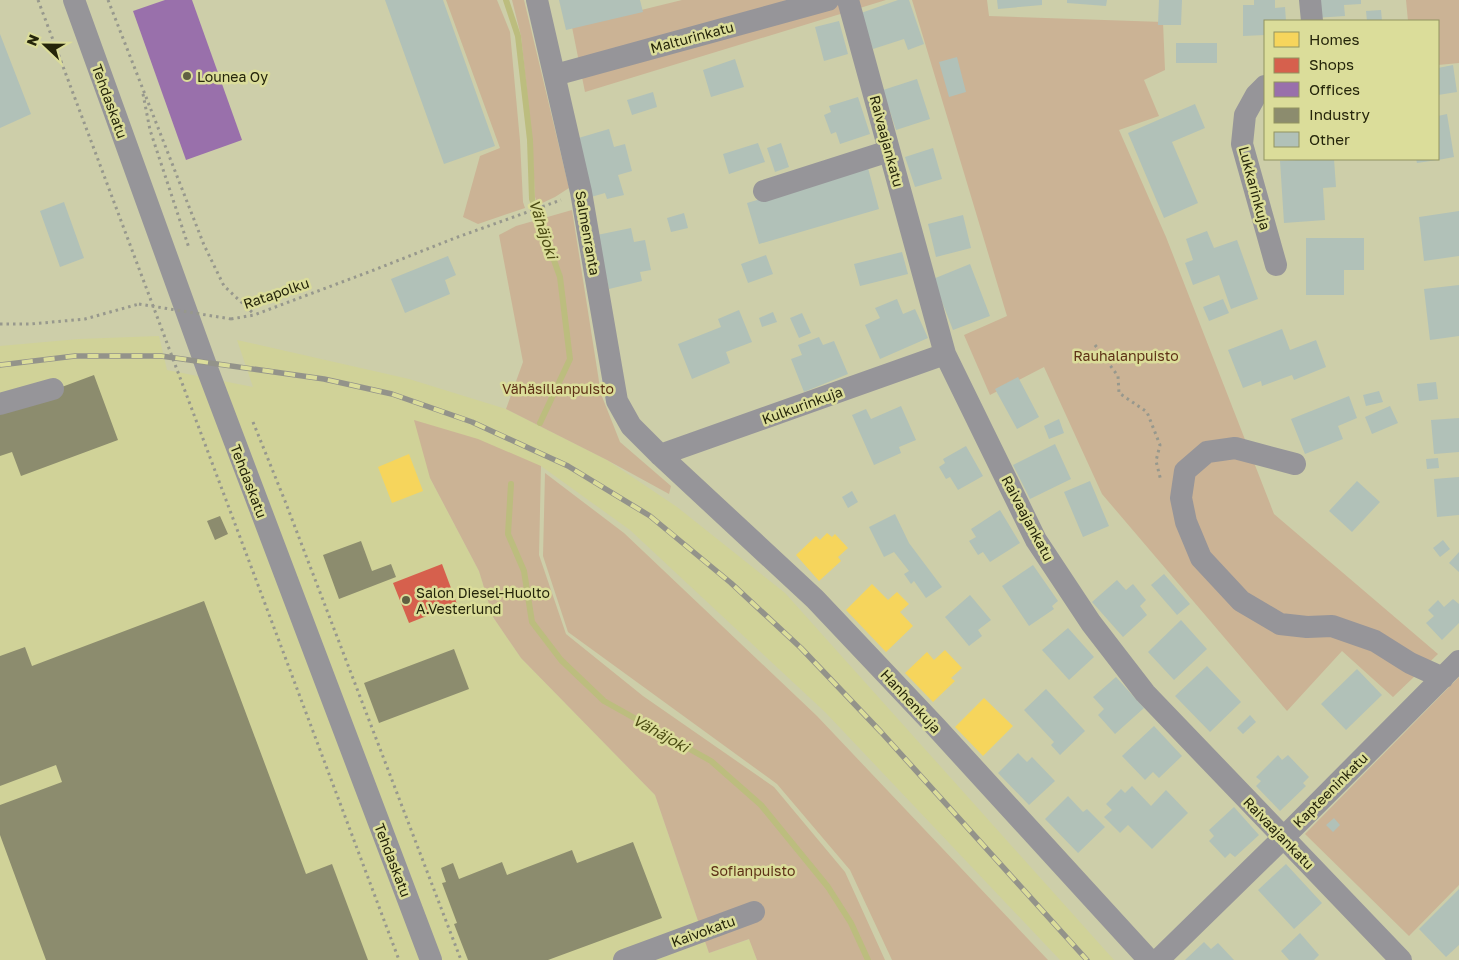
<svg xmlns="http://www.w3.org/2000/svg" width="1459" height="960" font-family="'Golos Text',sans-serif">
<rect width="100%" height="100%" fill="#cdcea9"/>
<path fill="#d0d298" d="M159 336 167 370 253 387 237 340 409 379 506 409 607 460 677 507 785 593 1114 960H1060L825 712 630 530 541 466 430 478 479 571 493 617 521 658 655 795 709 953 750 939 757 960H0V346L79 339Z"/>
<path fill="#cbb395" d="M446 0H497L510 32 520 141 523 202 525 208 478 224 463 217 480 156 500 148Z
M512 0H524L569 188 555 197 538 205 535 197 532 139 521 36Z
M682 0H886L585 92 572 27Z
M912 0H987L989 16 1163 22 1165 70 1144 80 1159 116 1119 130 1166 237 1274 514 1438 654 1393 697 1342 651 1287 711 1102 494 1044 367 990 395 964 335 1007 316Z
M1406 0H1459V63L1438 65V21H1408Z
M572 210 601 394 620 442 671 486 669 494 607 460 506 409 523 362 499 235 516 226Z
M414 420 478 439 541 466 539 555 566 634 643 696 774 787 845 872 885 960H757L749 939 709 953 655 795 521 658 493 617 479 571 430 478Z
M545 473 624 533 817 716 1048 960H892L850 870 777 784 568 632 543 556Z
M1459 677V885L1409 936 1305 834Z"/>
<path fill="#f6d55c" d="M409 454 423 491 392 503 378 467Z
M827 533 832 537 835 534 848 548 838 557 841 561 819 581 796 555 816 536 820 540Z
M872 584 888 600 897 592 909 604 900 612 913 626 886 652 846 610Z
M945 650 962 668 951 678 955 681 933 702 905 673 927 652 934 660Z
M984 698 1013 726 983 756 955 727Z"/>
<path fill="#d6604d" d="M442 564 457 604 409 623 393 583Z"/>
<path fill="#9970ab" d="M165 0H192L242 140 186 160 133 11Z"/>
<path fill="#8c8c6e" d="M94 375 118 440 21 476 12 452 0 456V410Z
M220 516 228 534 215 540 207 521Z
M361 541 372 571 391 564 396 577 339 599 323 555Z
M204 601 306 874 332 864 368 960H46L0 835V805L62 782 56 765 0 786V656L25 647 32 666Z
M454 649 469 689 379 723 364 683Z
M633 842 662 918 548 960H468L454 924 457 923 442 883 446 882 441 868 453 863 459 879 502 862 507 875 572 850 577 863Z"/>
<g fill="none" stroke-linecap="round" stroke-linejoin="round">
<path stroke="#bcbd7e" stroke-width="6" d="M506 0 518 36 530 140 532 199 560 277 570 359 540 423
M511 484 508 534 524 571 532 622 561 660 604 701 711 761 761 805 828 887 851 923 868 960"/>
</g>
<path fill="#b1c1b8" d="M385 0H443L495 146 444 164Z
M559 0H640L643 12 566 30Z
M898 0H909L924 44 908 50 904 39 873 49 861 13Z
M997 0H1042V5L998 9Z
M1067 0H1107L1106 6 1067 3Z
M1159 0H1182L1181 25H1158Z
M1254 0H1275V8L1285 7 1286 21H1265V35L1243 36V5H1254Z
M1314 0H1361V4L1344 5 1345 16 1315 18Z
M1381 10 1382 21H1367L1366 11Z
M839 21 848 54 824 61 815 27Z
M0 34 31 114 0 128Z
M1176 43H1217V63H1176Z
M957 57 966 92 949 97 939 62Z
M735 59 744 87 711 97 703 70Z
M1453 65 1457 92 1438 95V68Z
M917 79 930 119 896 130 883 90Z
M653 92 657 107 632 115 627 100Z
M858 97 870 134 840 144 836 132 831 134 824 115 831 112 829 106Z
M1195 104 1205 128 1172 142 1198 203 1164 218 1128 133Z
M1447 114 1454 157 1438 160V116Z
M609 129 614 147 625 144 632 171 618 175 624 195 607 199 605 193 591 197 575 139Z
M758 143 765 162 729 174 723 154Z
M781 143 789 167 775 172 767 148Z
M933 148 942 179 915 187 905 157Z
M1313 159H1334L1336 187 1323 188 1325 220 1284 223 1280 161Z
M1416 159H1437V160L1417 163Z
M868 168 879 209 759 244 747 203Z
M64 202 84 258 60 267 40 211Z
M1459 211V256L1424 261 1419 217Z
M684 213 688 228 671 232 667 218Z
M963 215 971 248 936 257 928 224Z
M631 228 634 242 645 240 651 270 640 272 642 281 609 289 597 235Z
M1207 231 1214 248 1237 240 1258 299 1231 309 1219 275 1193 285 1185 263 1193 260 1186 239Z
M1306 238H1364V270H1344V295H1306Z
M902 252 908 274 860 286 854 264Z
M766 255 773 274 748 283 741 264Z
M448 256 456 275 445 280 450 294 405 313 391 279Z
M970 264 990 316 953 330 933 279Z
M1459 285V336L1430 340 1424 289Z
M897 299 903 314 915 309 928 338 880 359 865 325 880 318 875 308Z
M1223 299 1229 313 1209 321 1203 307Z
M739 310 752 342 726 352 730 363 692 379 678 344 721 327 718 319Z
M773 312 777 322 762 327 759 318Z
M802 313 811 333 799 338 790 318Z
M1282 329 1290 350 1316 340 1326 367 1294 380 1292 375 1262 386 1261 381 1243 388 1228 350Z
M819 337 823 345 834 341 848 374 804 392 791 359 802 355 798 345Z
M1018 377 1039 417 1017 429 995 389Z
M1436 382 1438 399 1419 401 1417 384Z
M1379 391 1383 402 1366 406 1363 395Z
M1349 396 1357 418 1338 426 1343 439 1305 454 1291 419Z
M901 406 916 440 899 447 901 453 874 465 852 415 866 409 871 419Z
M1390 406 1398 423 1372 434 1365 417Z
M1459 418V452L1434 454 1431 420Z
M1059 419 1064 433 1049 439 1044 426Z
M1055 444 1071 479 1030 499 1013 465Z
M966 446 983 476 958 490 950 477 946 479 939 467 945 463 943 459Z
M1438 458 1439 468 1427 469 1426 459Z
M1459 477V515L1437 517 1434 479Z
M1090 481 1109 526 1083 537 1064 492Z
M1357 481 1380 502 1352 532 1329 511Z
M852 491 858 502 848 508 842 497Z
M1000 510 1020 543 990 562 983 552 978 555 969 541 976 537 971 529Z
M895 514 909 543 942 587 926 598 914 581 911 584 904 574 909 571 894 552 884 557 869 527Z
M1443 540 1450 549 1440 557 1433 548Z
M1459 552V572L1449 563Z
M1033 565 1058 601 1052 606 1054 609 1029 626 1002 586Z
M1164 574 1190 604 1177 615 1151 585Z
M1117 580 1126 590 1133 584 1146 600 1140 606 1147 615 1123 637 1092 602Z
M970 595 991 620 978 630 982 636 969 646 945 617Z
M1453 599 1459 604V623L1442 640 1426 623 1434 616 1428 610 1438 600 1444 607Z
M1181 620 1207 649 1174 680 1148 652Z
M1068 628 1094 657 1069 680 1042 650Z
M1207 666 1241 702 1210 732 1175 696Z
M1357 669 1382 695 1346 730 1321 704Z
M1116 677 1144 708 1115 734 1098 715 1104 709 1093 697Z
M1046 689 1085 731 1060 755 1051 745 1054 742 1024 710Z
M1250 715 1256 722 1243 734 1237 728Z
M1154 726 1182 756 1159 778 1153 772 1145 780 1122 756Z
M1018 753 1027 762 1032 757 1055 781 1029 805 998 773Z
M1278 755 1282 760 1288 755 1309 777 1303 783 1306 786 1280 811 1256 786 1261 781 1256 777Z
M1132 786 1151 806 1166 790 1188 813 1152 849 1128 825 1120 833 1104 817 1112 810 1106 804 1121 789 1125 793Z
M1068 796 1083 812 1087 809 1105 827 1078 853 1045 819Z
M1234 807 1259 835 1235 857 1230 853 1225 858 1209 841 1214 836 1209 830Z
M1334 818 1340 825 1333 832 1326 825Z
M1286 864 1322 903 1294 929 1258 890Z
M1459 889V945L1446 957 1419 929Z
M1300 933 1319 955 1314 960H1289L1281 951Z
M1204 942 1211 949 1218 943 1234 960H1185Z"/>
<g fill="none" stroke-linecap="round" stroke-linejoin="round">
<path stroke="#97988d" stroke-width="3" stroke-dasharray="2.5 4" stroke-linecap="butt" d="M38 0 399 960
M108 0 204 245 224 286 254 314
M143 94 150 130 189 248
M231 319 254 315 374 270 455 238 561 200
M0 324H31L85 319 139 304
M1095 345 1118 376 1119 393 1147 412 1160 445 1156 461 1161 481
M253 422 285 501 461 960"/>
<path stroke="#969599" stroke-width="22" d="M74 0 208 371 431 960
M537 0 581 192 617 401 631 426 660 455 815 599 936 727 1149 960
M848 0 945 354 1036 540 1091 623 1145 693 1401 960
M1310 0 1312 21
M555 75 828 0
M1265 86 1256 95 1245 115 1242 144 1276 265
M764 191 889 151
M0 404 53 389
M660 455 945 354
M1295 464 1235 448 1207 452 1185 471 1181 498 1186 522 1201 558 1241 601 1280 624 1307 627 1332 626 1375 641 1410 663 1443 678
M624 960 754 912
M1158 960 1283 838 1459 661"/>
<g stroke="#93938a" stroke-width="5.5">
<path id="rail" d="M0 365 75 356H161L324 379 392 394 472 422 568 466 650 516 731 583 801 648 881 732 1087 960"/>
</g>
<use href="#rail" stroke="#dbdd9a" stroke-width="4" stroke-dasharray="11" stroke-linecap="butt"/>
<path stroke="#97988d" stroke-width="3" stroke-dasharray="2.5 4" stroke-linecap="butt" d="M139 304 231 319"/>
</g>
<g fill="#606042" stroke="#dbdd9a" stroke-width="2">
<circle cx="187" cy="76" r="5"/>
<circle cx="406" cy="600" r="5"/>
</g>
<g text-anchor="middle" dominant-baseline="central" stroke-width="5" stroke-linejoin="round" paint-order="stroke">
<g font-size="14" fill="#25250a" stroke="#dbdd9a">
<text transform="translate(692 37) rotate(-15)">Malturinkatu</text>
<text transform="translate(110 101) rotate(70)">Tehdaskatu</text>
<text transform="translate(887 141) rotate(75)">Raivaajankatu</text>
<text transform="translate(1255 188) rotate(75)">Lukkarinkuja</text>
<text transform="translate(588 233) rotate(80)">Salmenranta</text>
<text transform="translate(276 293) rotate(-19)">Ratapolku</text>
<text transform="translate(802 405) rotate(-20)">Kulkurinkuja</text>
<text transform="translate(249 481) rotate(69)">Tehdaskatu</text>
<text transform="translate(1028 518) rotate(62)">Raivaajankatu</text>
<text transform="translate(911 701) rotate(47)">Hanhenkuja</text>
<text transform="translate(1330 790) rotate(-45)">Kapteeninkatu</text>
<text transform="translate(1279 833) rotate(46)">Raivaajankatu</text>
<text transform="translate(393 860) rotate(69)">Tehdaskatu</text>
<text transform="translate(703 931) rotate(-20)">Kaivokatu</text>
</g>
<g font-size="14" fill="#25250a" stroke="#dbdd9a" text-anchor="start">
<text x="197" y="76">Lounea Oy</text>
<text x="416" y="592">Salon Diesel-Huolto<tspan x="416" dy="16">A.Vesterlund</tspan></text>
</g>
<g font-size="14" fill="#5e3116" stroke="#dbdd9a">
<text x="1126" y="355">Rauhalanpuisto</text>
<text x="558" y="388">Vähäsillanpuisto</text>
<text x="753" y="870">Sofianpuisto</text>
</g>
<g font-size="15" font-style="italic" fill="#4b4b12" stroke="#dbdd9a">
<text transform="translate(544 229) rotate(72)">Vähäjoki</text>
<text transform="translate(661 733) rotate(29)">Vähäjoki</text>
</g>
</g>
<rect x="1264" y="20" width="175" height="140" fill="#dbdd9a" stroke="#929360"/>
<rect x="1274" y="32" width="25" height="15" fill="#f6d55c" stroke="#929360"/>
<text x="1309" y="45" font-size="15" fill="#25250a">Homes</text>
<rect x="1274" y="58" width="25" height="15" fill="#d6604d" stroke="#929360"/>
<text x="1309" y="70" font-size="15" fill="#25250a">Shops</text>
<rect x="1274" y="82" width="25" height="15" fill="#9970ab" stroke="#929360"/>
<text x="1309" y="95" font-size="15" fill="#25250a">Offices</text>
<rect x="1274" y="108" width="25" height="15" fill="#8c8c6e" stroke="#929360"/>
<text x="1309" y="120" font-size="15" fill="#25250a">Industry</text>
<rect x="1274" y="132" width="25" height="15" fill="#b1c1b8" stroke="#929360"/>
<text x="1309" y="145" font-size="15" fill="#25250a">Other</text>
<g transform="translate(45 45) rotate(292)" stroke="#dbdd9a" stroke-width="4" paint-order="stroke">
<path d="M0-4L9 19L0 12L-9 19Z" fill="#25250a"/>
<text y="-8" font-size="14" font-weight="bold" text-anchor="middle" fill="#25250a">N</text>
</g>
</svg>
